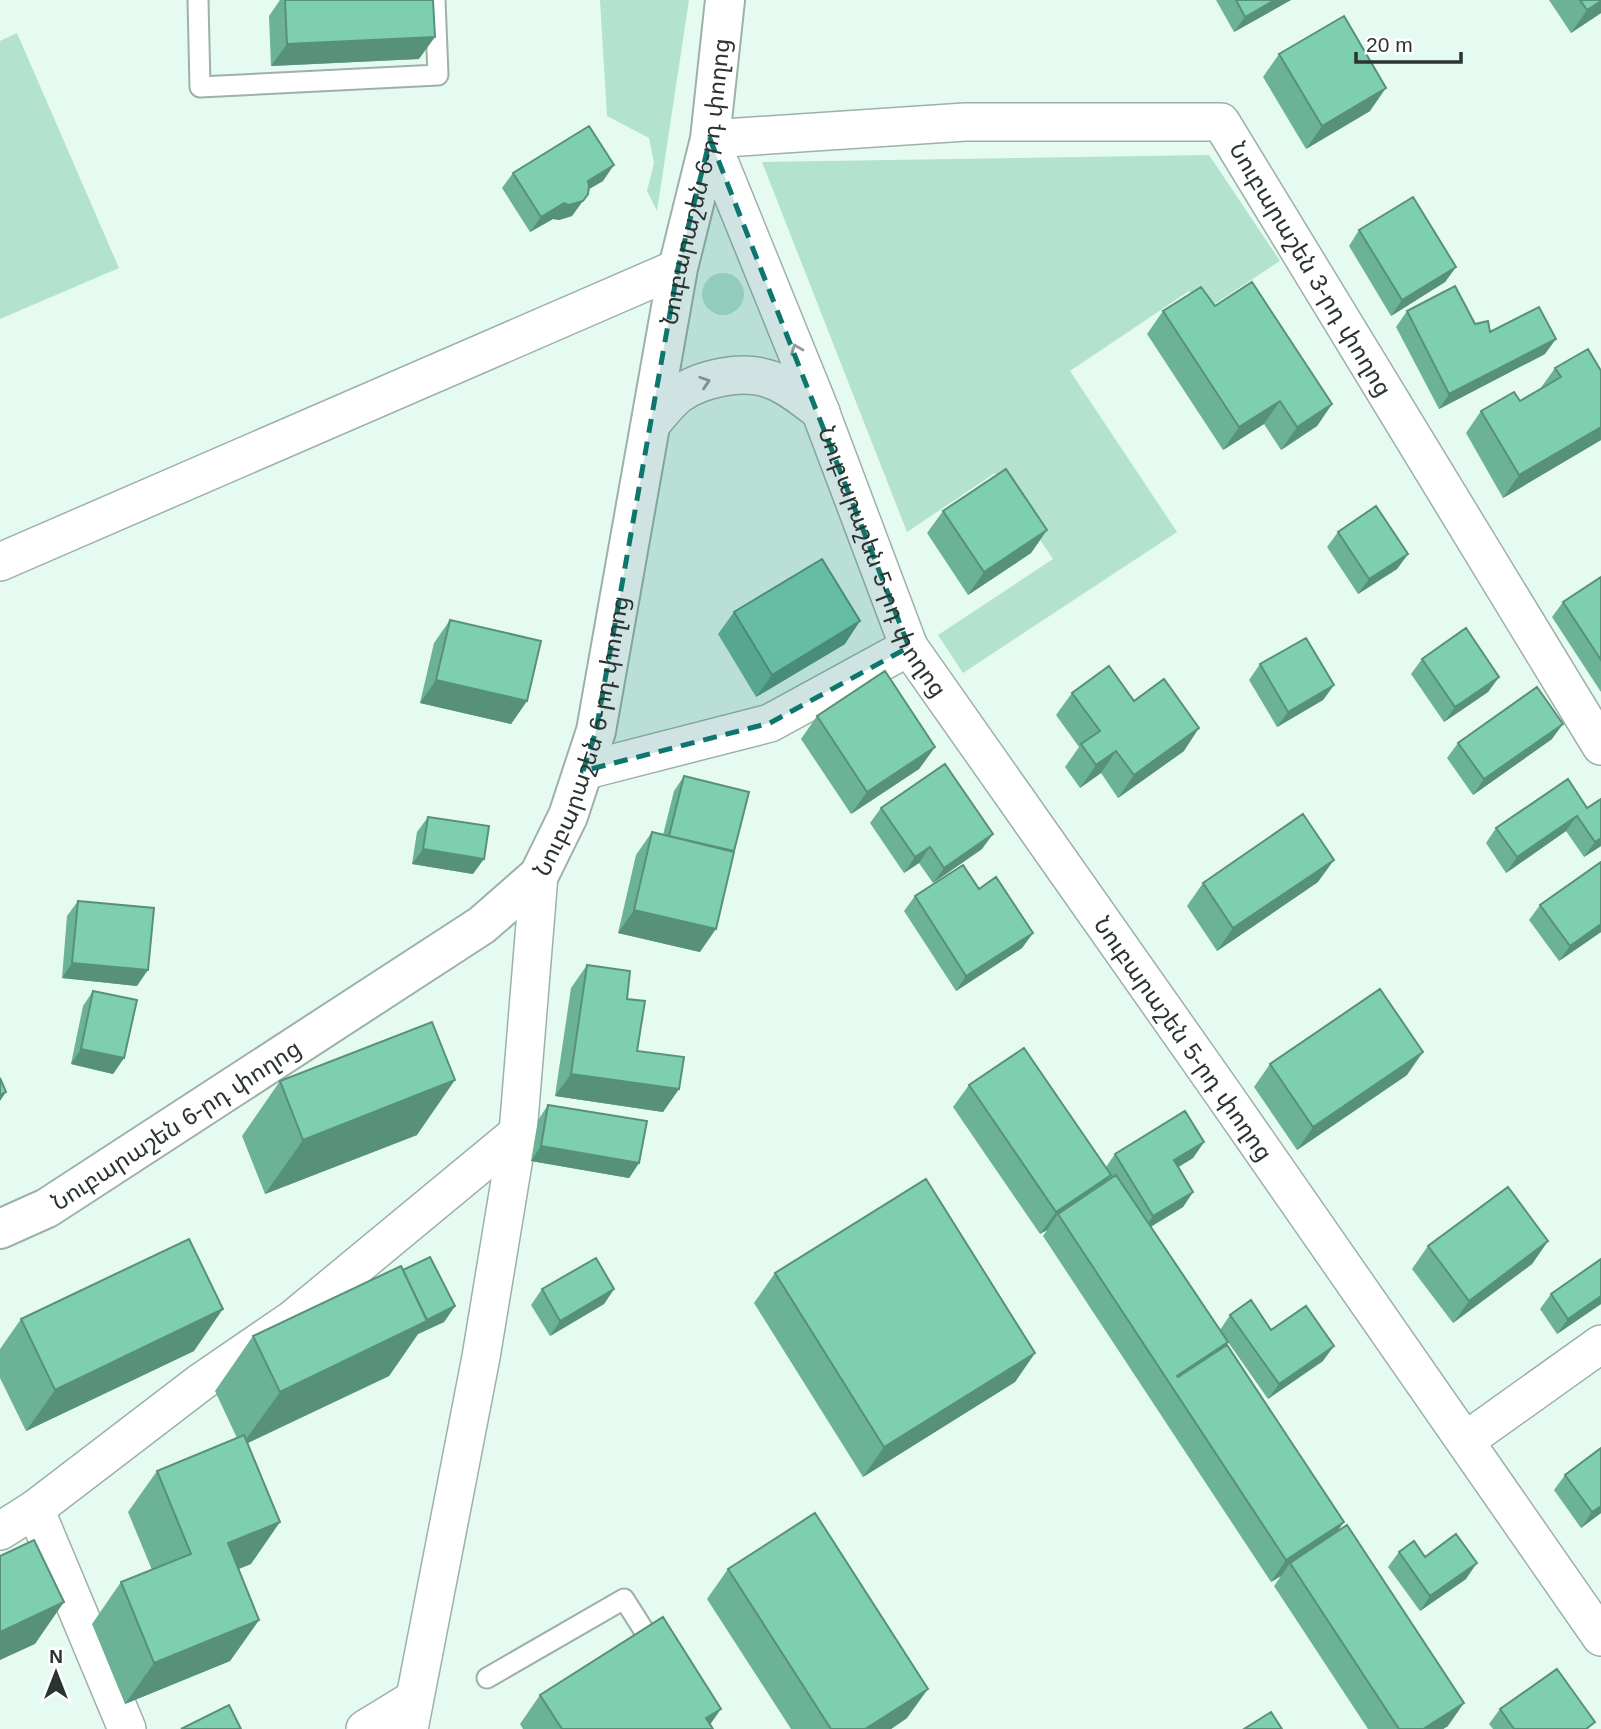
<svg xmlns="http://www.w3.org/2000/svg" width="1601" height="1729" font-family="Arial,'Noto Sans Armenian',sans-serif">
<rect width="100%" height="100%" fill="#e5faf1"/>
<path fill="#b3e2ce" d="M600 0H689L657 211 647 191 654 163 649 138 607 116Z
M17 33 119 268 0 319V41Z
M1209 155 1280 261 1204 311 1189 291 1070 371 1177 532 963 673 938 635 1053 559 995 473 907 532 762 162Z
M702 294a21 21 0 1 1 42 0a21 21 0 1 1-42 0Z"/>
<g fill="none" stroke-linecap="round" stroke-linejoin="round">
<g stroke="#9db1a8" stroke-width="23">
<path id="service" d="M198 0 200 87 438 75 435 0
M487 1678 624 1599 657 1651"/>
</g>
<g stroke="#9db1a8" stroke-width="40">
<g id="minor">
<path d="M652 423C660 414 668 403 678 395 691 385 707 380 723 377 768 369 787 386 821 412"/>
<path d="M0 562 678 268"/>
<path id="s1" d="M1601 746 1221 122H965L710 139 816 400 909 647 1222 1092 1601 1637"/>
<path d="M583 771 770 723 909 647"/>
<path d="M1465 1441 1601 1344"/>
<path d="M35 1509 127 1729"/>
<path d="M0 1531 35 1509 201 1382 293 1319 518 1133"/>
<path d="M365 1729 414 1699"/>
<path d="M409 1729 481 1357 518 1133 539 875"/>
</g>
</g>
<g stroke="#9db1a8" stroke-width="42">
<g id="secondary">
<path id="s2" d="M0 1229 47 1208 482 925 539 875 568 816 596 731 678 268 710 139 725 0"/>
</g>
</g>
<use href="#service" stroke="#fff" stroke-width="19"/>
<use href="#minor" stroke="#fff" stroke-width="37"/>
<use href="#secondary" stroke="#fff" stroke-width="38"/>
</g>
<path fill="#6cb296" d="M280 0H285L419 59 271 66 269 16Z
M1216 0H1291L1234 32Z
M1549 0H1601V13L1571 33Z
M1279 54 1370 111 1306 149 1263 77Z
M513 173 603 181 589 189 572 216 559 220 553 219 530 232 502 188Z
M1359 230 1456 267 1445 282 1391 316 1349 246Z
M1215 306 1332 404 1317 426 1281 450 1264 424 1223 450 1147 334 1163 311Z
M1407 311 1475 324 1490 332 1545 354 1439 409 1396 327Z
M1555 368 1601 371V440L1503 498 1466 433 1481 411 1520 401 1540 389Z
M943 511 1047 530 1031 553 968 595 927 533Z
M1338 532 1408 554 1397 569 1358 594 1327 547Z
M1601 577V692L1552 617 1563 602Z
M734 612 845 644 756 697 718 634Z
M450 620 527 701 511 724 420 703 434 643Z
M1422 659 1499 677 1488 692 1444 722 1411 674Z
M1260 664 1334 685 1323 700 1277 727 1249 680Z
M1072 693 1134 701 1184 751 1118 798 1101 773 1080 788 1065 767 1079 747 1056 715Z
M817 716 935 747 919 769 851 814 801 739Z
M1552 739 1473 795 1447 758 1458 743Z
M684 776 733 853 700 952 618 933 636 855 652 832 663 835 674 791Z
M1601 799V846L1584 857 1566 831 1506 873 1486 843 1496 828 1587 808Z
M881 808 982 849 933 883 919 863 904 873 870 823Z
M428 817 473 874 412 864 417 832Z
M1601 862V932L1559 961 1529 920 1540 905Z
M1318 882 1217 951 1187 906 1203 883Z
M979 889 1033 933 1022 948 956 991 904 911 915 896Z
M78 901 137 986 62 978 67 916Z
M587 965 627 999 637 1051 679 1089 663 1112 555 1096 571 988Z
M93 991 124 1058 113 1074 71 1064 83 1006Z
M1270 1064 1407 1075 1297 1150 1254 1087Z
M280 1081 417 1135 265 1194 242 1136Z
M969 1085 1106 1167 1115 1154 1204 1142 1193 1158 1178 1167 1193 1192 1183 1207 1151 1227 1220 1330 1230 1315 1271 1330 1323 1361 1268 1399 1228 1342 1224 1347 1338 1531 1448 1726 1443 1729H1368L1274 1586 1281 1576 1271 1582 1043 1236 1047 1230 1040 1234 953 1107Z
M548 1105 639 1163 629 1178 531 1161 538 1120Z
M1548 1241 1532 1264 1453 1323 1412 1269 1428 1246Z
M1601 1259V1304L1557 1334 1540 1309 1551 1294Z
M403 1270 455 1306 444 1322 418 1334 389 1376 248 1443 251 1564 238 1569 259 1620 230 1661 125 1704 92 1624 121 1582 152 1570 128 1512 157 1471 237 1438 215 1391 253 1336Z
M775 1273 1035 1353 1015 1382 863 1477 754 1303Z
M542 1289H614L604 1304 550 1336 531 1305Z
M21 1319 194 1351 26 1431 0 1378V1349Z
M1601 1448V1513L1581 1528 1554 1490 1565 1475Z
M1399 1552 1425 1557 1466 1579 1420 1611 1388 1567Z
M728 1569 907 1718 891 1729H791L707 1599Z
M540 1695 710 1725 713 1729H523L520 1724Z
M1500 1709 1590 1729H1493L1489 1724Z"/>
<path fill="#58917a" d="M1275 0H1291L1234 32 1245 17Z
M1601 1V13L1571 33 1587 10Z
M435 37 419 59 271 66 287 44Z
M1386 88 1370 111 1306 149 1322 126Z
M614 165 603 181 577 196 588 181Z
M583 201 572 216 559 220 553 219 530 232 541 217 564 203Z
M1456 267 1445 282 1391 316 1402 300Z
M1556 339 1545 354 1439 409 1449 394Z
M1280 401 1264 424 1223 450 1239 427Z
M1332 404 1317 426 1281 450 1297 427Z
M1601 427V440L1503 498 1519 475Z
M1047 530 1031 553 968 595 984 572Z
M1408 554 1397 569 1358 594 1369 579Z
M860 621 845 644 756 697 772 675Z
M1499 677 1488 692 1444 722 1455 707Z
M436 680 527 701 511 724 420 703Z
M1334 685 1323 700 1277 727 1288 712Z
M1563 724 1552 739 1473 795 1484 779Z
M1199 728 1184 751 1118 798 1134 775Z
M935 747 919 769 851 814 867 792Z
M1116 751 1101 773 1080 788 1096 765Z
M1577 816 1566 831 1506 873 1517 857Z
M993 834 982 849 933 883 944 868Z
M1601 838V846L1584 857 1595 842Z
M930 847 919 863 904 873 915 857Z
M423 849 484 859 473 874 412 864Z
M1334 860 1318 882 1217 951 1233 928Z
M634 910 716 929 700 952 618 933Z
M1601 924V932L1559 961 1570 946Z
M1033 933 1022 948 956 991 966 976Z
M72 963 148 970 137 986 62 978Z
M81 1049 124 1058 113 1074 71 1064Z
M1423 1052 1407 1075 1297 1150 1313 1127Z
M571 1074 679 1089 663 1112 555 1096Z
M455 1080 417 1135 265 1194 303 1140Z
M6 1092 0 1101V1095Z
M1204 1142 1193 1158 1164 1176 1174 1160Z
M541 1146 639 1163 629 1178 531 1161Z
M1111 1175 1095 1197 1058 1214 1047 1230 1040 1234 1056 1212Z
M1193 1192 1183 1207 1143 1231 1153 1216Z
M1548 1241 1532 1264 1453 1323 1469 1301Z
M614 1289 604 1304 550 1336 560 1321Z
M1601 1296V1304L1557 1334 1568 1319Z
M455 1306 444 1322 418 1334 389 1376 241 1446 280 1392Z
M223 1309 194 1351 26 1431 55 1390Z
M1228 1342 1212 1364 1174 1390 1177 1376Z
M1334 1346 1323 1361 1268 1399 1279 1384Z
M1035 1353 1015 1382 863 1477 884 1447Z
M1601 1506V1513L1581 1528 1592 1512Z
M280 1522 251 1564 199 1585 228 1543Z
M1344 1522 1328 1545 1290 1563 1281 1576 1271 1582 1286 1560Z
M1477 1563 1466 1579 1420 1611 1430 1596Z
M64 1602 35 1644 0 1660V1632Z
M259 1620 230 1661 125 1704 154 1663Z
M928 1689 907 1718 891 1729H865Z
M1464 1703 1448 1726 1443 1729H1423Z
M721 1709 707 1729 706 1718Z"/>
<path fill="#7ecfaf" stroke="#58917a" stroke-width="2" d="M285 0H433L435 37 287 44Z
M1236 0H1275L1245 17Z
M1580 0H1601V1L1587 10Z
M1344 16 1386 88 1322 126 1279 54Z
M589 126 614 165 588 181 589 187 588 194 583 201 569 205 564 203 541 217 513 173Z
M1413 197 1456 267 1402 300 1359 230Z
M1252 282 1332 404 1297 427 1280 401 1239 427 1163 311 1201 287 1215 306Z
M1455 286 1475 324 1488 321 1490 332 1539 307 1556 339 1449 394 1407 311Z
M1588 349 1601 371V427L1519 475 1481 411 1514 392 1520 401 1561 377 1555 368Z
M1006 469 1047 530 984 572 943 511Z
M1376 506 1408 554 1369 579 1338 532Z
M822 559 860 621 772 675 734 612Z
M1601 577V660L1563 602Z
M450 620 541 641 527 701 436 680Z
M1466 628 1499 677 1455 707 1422 659Z
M1306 638 1334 685 1288 712 1260 664Z
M1109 666 1134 701 1164 679 1199 728 1134 775 1116 751 1096 765 1081 744 1100 731 1072 693Z
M885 671 935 747 867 792 817 716Z
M1537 687 1563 724 1484 779 1458 743Z
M945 764 993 834 944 868 930 847 915 857 881 808Z
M684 776 749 792 734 851 669 836Z
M1568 779 1587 808 1601 799V838L1595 842 1577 816 1517 857 1496 828Z
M1303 814 1334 860 1233 928 1203 883Z
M428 817 489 826 484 859 423 849Z
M652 832 734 852 716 929 634 910Z
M1601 862V924L1570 946 1540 905Z
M963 865 979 889 996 877 1033 933 966 976 915 896Z
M78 901 154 908 148 970 72 963Z
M587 965 630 971 627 999 645 1001 637 1051 684 1057 679 1089 571 1074Z
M1380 989 1423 1052 1313 1127 1270 1064Z
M93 991 137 1000 124 1058 81 1049Z
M432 1022 455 1080 303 1140 280 1081Z
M1024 1048 1111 1175 1056 1212 969 1085Z
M0 1078 6 1092 0 1095Z
M548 1105 647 1121 639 1163 541 1146Z
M1185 1111 1204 1142 1174 1160 1193 1192 1153 1216 1115 1154Z
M1116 1175 1228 1342 1177 1376 1178 1377 1227 1345 1344 1522 1286 1560 1058 1214Z
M926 1179 1035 1353 884 1447 775 1273Z
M1508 1187 1548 1241 1469 1301 1428 1246Z
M189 1239 223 1309 55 1390 21 1319Z
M430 1257 455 1306 427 1320 403 1270Z
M596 1258 614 1289 560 1321 542 1289Z
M1601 1259V1296L1568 1319 1551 1294Z
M401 1266 427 1321 280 1392 253 1336Z
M1251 1300 1271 1330 1306 1306 1334 1346 1279 1384 1230 1315Z
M244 1435 280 1522 228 1543 259 1620 154 1663 121 1582 191 1554 157 1471Z
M1601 1448V1506L1592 1512 1565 1475Z
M815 1513 928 1689 865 1729H831L728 1569Z
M1347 1525 1464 1703 1423 1729H1399L1290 1563Z
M1456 1534 1477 1563 1430 1596 1399 1552 1414 1541 1425 1557Z
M34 1540 64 1602 0 1632V1556Z
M663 1617 721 1709 706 1718 713 1729H562L540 1695Z
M1557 1669 1595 1722 1586 1729H1514L1500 1709Z
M229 1705 241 1729H181Z
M1271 1712 1282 1729H1244Z"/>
<defs><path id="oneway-chevron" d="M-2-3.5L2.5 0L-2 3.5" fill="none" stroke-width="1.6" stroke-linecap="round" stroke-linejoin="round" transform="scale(1.75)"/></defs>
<g stroke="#969a98">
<use href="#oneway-chevron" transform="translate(796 349) rotate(-112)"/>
<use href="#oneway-chevron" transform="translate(705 382) rotate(-18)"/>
</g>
<path fill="#0f766e" fill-opacity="0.2" stroke="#0f766e" stroke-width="5" stroke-dasharray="14 9" stroke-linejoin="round" d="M710 139 909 647 770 723 583 771 596 731 678 268Z"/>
<g text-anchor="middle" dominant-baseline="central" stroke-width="5" stroke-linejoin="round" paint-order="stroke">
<g font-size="24" fill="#2c3431" stroke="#fff">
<text stroke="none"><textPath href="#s2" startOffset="1360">Նուբարաշեն 6-րդ փողոց</textPath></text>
<text transform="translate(1311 269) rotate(59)">Նուբարաշեն 3-րդ փողոց</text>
<text stroke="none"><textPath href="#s1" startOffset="1699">Նուբարաշեն 5-րդ փողոց</textPath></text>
<text stroke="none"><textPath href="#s2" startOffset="793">Նուբարաշեն 6-րդ փողոց</textPath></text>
<text stroke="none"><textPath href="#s1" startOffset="2266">Նուբարաշեն 5-րդ փողոց</textPath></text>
<text stroke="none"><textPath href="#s2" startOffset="205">Նուբարաշեն 6-րդ փողոց</textPath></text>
</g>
</g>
<g transform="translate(56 1673)" stroke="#ffffff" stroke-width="5" paint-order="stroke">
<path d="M0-5L12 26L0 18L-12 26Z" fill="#2c3431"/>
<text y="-10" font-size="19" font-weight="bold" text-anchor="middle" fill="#2c3431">N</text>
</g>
<path d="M1356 52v10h105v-10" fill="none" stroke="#2c3431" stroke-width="3.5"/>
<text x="1366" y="52" font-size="21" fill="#2c3431" stroke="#ffffff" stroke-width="5" paint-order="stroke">20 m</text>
</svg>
